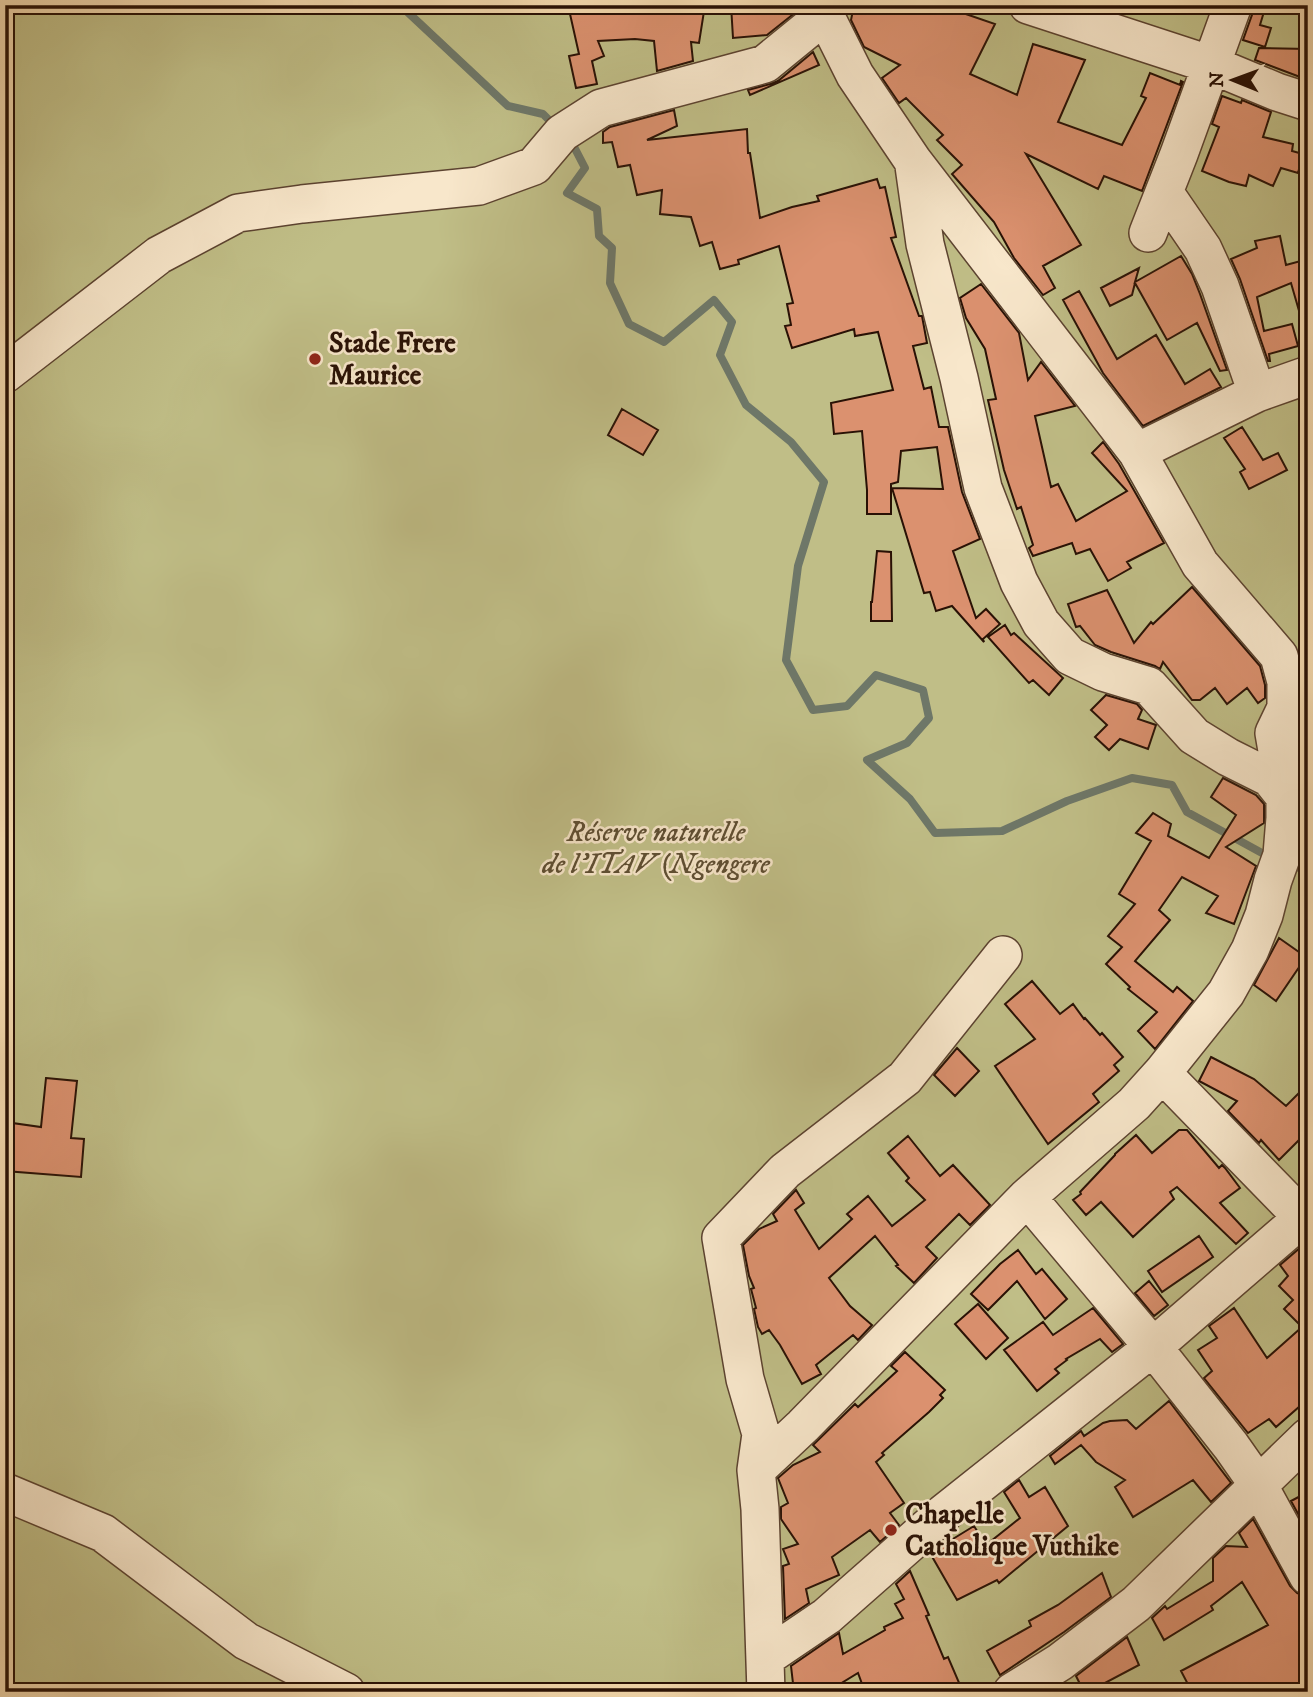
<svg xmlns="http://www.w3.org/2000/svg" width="1313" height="1697" font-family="'IM FELL DW Pica',serif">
<rect width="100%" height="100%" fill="#f4daaf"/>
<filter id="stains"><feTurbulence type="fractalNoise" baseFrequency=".00286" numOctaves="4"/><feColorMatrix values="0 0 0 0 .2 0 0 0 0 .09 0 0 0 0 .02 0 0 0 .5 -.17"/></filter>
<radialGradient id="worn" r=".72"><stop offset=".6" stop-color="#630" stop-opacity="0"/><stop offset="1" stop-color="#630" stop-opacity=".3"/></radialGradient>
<path fill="#c0be87" stroke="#746846" stroke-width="2" d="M5 5H1308V1692H5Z"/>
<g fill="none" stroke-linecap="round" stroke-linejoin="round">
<path stroke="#6e7768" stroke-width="8" d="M400 5 508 106 543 114 555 126
M570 139 585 168 567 193 597 209 599 236 612 248 610 283 629 324 664 342 714 300 732 322 720 355 746 405 791 442 824 482 798 566 786 660 813 710 847 706 876 675 923 690 929 718 907 743 867 760 910 799 935 833 1002 831 1067 801 1132 778 1172 785 1187 812 1273 859
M1288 865 1308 870"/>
</g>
<path fill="#db916f" stroke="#291105" stroke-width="2" d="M602 5H705L699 43 691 42 693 61 657 71 654 41 635 39 598 41 604 56 592 61 597 84 576 88 569 56 579 54 570 14Z
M731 5H793L796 12 767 35 733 38Z
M854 5H932L956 12 957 11 995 24 970 74 1017 95 1033 44 1085 60 1058 122 1122 145 1146 98 1141 96 1150 73 1180 85 1181 81 1183 82 1142 191 1104 176 1098 189 1026 154 1081 245 1043 266 1055 288 1043 295 1014 258 994 222 952 174 962 165 937 140 943 135 906 98 899 103 882 78 900 65 864 47 851 20Z
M1253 5H1266L1260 25 1271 28 1265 47 1243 40 1253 12Z
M1259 48 1308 49V80L1255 60Z
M813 52 819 65 750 95 748 90 770 84 778 81Z
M1222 96 1241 103 1242 100 1271 112 1263 137 1293 144 1292 151 1303 154 1298 173 1281 168 1273 186 1249 175 1246 186 1229 182 1202 171 1219 127 1212 124Z
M674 110 677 126 647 140 747 129 748 153H750L760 218 792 207 819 201 817 196 877 179 880 188 885 187 896 237 891 238 919 316H922L927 343 913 346 924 389 931 387 939 427H948L962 492 980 539 953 551 976 618 986 609 1000 624 983 639 984 642 952 606 936 611 930 592 924 593 892 488 943 489 937 447 901 451 898 482 891 484V514H867V490L862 431 834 434 831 403 893 390 878 332 855 336 854 329 792 348 785 326 791 325 787 304 793 303 779 246 738 260 739 264 720 269 712 242 700 246 691 217 660 214 662 190 637 195 630 165 618 167 612 142 603 143V132L610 127Z
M1280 236 1286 265 1308 259V320L1302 321 1291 283 1257 297 1264 331 1292 324 1298 346 1269 354 1270 361H1268L1240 279 1231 259 1257 248 1255 241Z
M1181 256 1192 274 1200 294 1227 370 1220 371 1197 323 1167 340 1135 283 1132 295 1110 306 1101 288 1139 268 1135 282Z
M981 284 1019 333 1028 380 1041 362 1075 406 1035 416 1051 487 1058 484 1076 521 1127 491 1092 453 1103 442 1119 464 1164 543 1127 562 1131 568 1108 581 1090 549 1076 554 1072 543 1033 556 1029 548 1033 545 1021 507 1017 509 1004 470 988 400 996 399 985 349 966 318 960 298Z
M1079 291 1117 359 1156 335 1185 384 1210 369 1221 387 1143 426 1103 373 1063 300Z
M622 409 658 430 643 455 608 435Z
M1242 427 1263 460 1278 453 1287 470 1249 489 1240 472 1245 469 1224 438Z
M877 551 891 552 892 621H871V602H872Z
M1192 587 1260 666 1265 685V698L1258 703 1247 688 1227 704 1215 688 1200 700H1192L1163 662 1160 669 1155 666 1111 652 1095 645 1080 626 1076 627 1068 604 1107 590 1134 643 1151 622 1153 624Z
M1005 625 1011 635 1014 633 1063 678 1049 695 1033 680 1029 683 988 637Z
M1106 695 1137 704 1142 710 1138 719 1156 725 1148 749 1120 739 1109 750 1095 737 1107 725 1091 710Z
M1223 778 1256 795 1264 804V823L1226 847 1256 866 1234 924 1206 913 1218 896 1182 877 1159 910 1170 920 1135 961 1173 992 1177 987 1193 1001 1155 1049 1138 1031 1157 1012 1128 989 1130 987 1106 964 1122 947 1108 936 1135 904 1119 894 1151 841 1136 833 1153 813 1171 824 1168 836 1209 858 1236 815 1211 797Z
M1279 938 1306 957 1276 1001 1254 985Z
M1032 981 1060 1014 1073 1004 1084 1019 1085 1018 1100 1035 1102 1033 1123 1057 1114 1065 1119 1071 1093 1094 1099 1102 1048 1144 995 1066 1035 1039 1005 1004Z
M957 1048 979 1071 955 1096 934 1075Z
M1211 1057 1254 1079 1286 1106 1308 1084V1131L1279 1160 1261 1140 1259 1143 1228 1111 1237 1101 1199 1081Z
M46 1078 77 1081 71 1138 84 1139 81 1177 5 1171V1122L41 1127Z
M1179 1130H1187L1219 1168 1222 1165 1225 1168 1240 1188 1220 1203 1248 1233 1236 1244 1177 1187 1170 1192 1174 1199 1133 1237 1101 1202 1086 1215 1073 1200 1081 1194 1080 1192 1115 1155V1154L1136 1135 1152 1153Z
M908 1136 940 1176 953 1165 990 1205 970 1225 959 1214 926 1247 937 1258 914 1283 896 1266 898 1265 875 1236 829 1278 850 1306 872 1325 858 1340 853 1335 816 1365 821 1374 802 1384 780 1345 769 1330 762 1334 758 1327 754 1309 756 1308 751 1289 754 1288 749 1276 743 1245 759 1229 777 1221 773 1214 796 1190 804 1203 795 1210 819 1249 852 1219 847 1214 868 1196 892 1226 925 1200 906 1181 909 1178 888 1153Z
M1199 1236 1213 1257 1162 1292 1148 1271Z
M1301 1247 1308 1255V1399L1276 1427 1269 1419 1248 1433 1204 1378 1212 1371 1198 1350 1217 1338 1209 1326 1234 1308 1267 1358 1302 1327 1284 1309 1293 1300 1279 1286 1288 1276 1280 1265Z
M1018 1250 1036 1274 1042 1269 1067 1299 1045 1319 1017 1281 988 1310 971 1294 1000 1264Z
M1149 1281 1168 1305 1154 1316 1135 1293Z
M978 1304 1008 1338 986 1359 955 1324Z
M1093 1308 1123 1344 1112 1352 1100 1339 1066 1359 1067 1360 1055 1369 1059 1373 1037 1391 1004 1350 1043 1322 1053 1335Z
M905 1352 945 1390 940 1395 943 1398 929 1412 882 1453 884 1455 876 1462 904 1503 890 1513 899 1525 880 1542 870 1530 832 1557 839 1575 806 1589 809 1603 785 1619 783 1566 789 1564 783 1549 798 1544 781 1519V1507L788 1503 778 1478 793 1465 820 1452 813 1445 855 1404 858 1407 897 1371 891 1366Z
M1169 1401 1231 1483 1211 1502 1193 1480 1133 1517 1115 1487 1125 1480 1096 1462 1081 1445 1055 1464 1050 1456 1081 1431 1084 1436 1103 1423 1110 1421 1127 1420 1136 1429Z
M1019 1480 1029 1497 1045 1487 1068 1526 999 1583 997 1580 957 1600 930 1553 974 1526 986 1545 1020 1518 1004 1492Z
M1308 1492V1532L1291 1501Z
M1253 1519 1290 1586 1297 1593 1308 1598V1692H1192L1181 1671 1268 1625 1242 1582 1211 1606 1213 1610 1164 1640 1152 1618 1165 1606 1167 1609 1213 1581V1558L1226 1546 1247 1547 1239 1533Z
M910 1571 929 1615 926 1616 944 1659 948 1657 963 1692H906L903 1685 883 1692H865L858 1673 830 1690 794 1692 791 1666 839 1633 843 1654 885 1630 884 1627 903 1618 895 1604 904 1599 896 1584Z
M1102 1573 1111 1597 1064 1632 1000 1675 987 1651 1031 1626 1029 1621 1058 1605Z
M1127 1637 1139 1665 1088 1692H1084L1076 1676Z"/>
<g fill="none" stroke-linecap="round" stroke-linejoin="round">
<g stroke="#5c4330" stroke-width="40">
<path id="minor" d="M1028 5 1212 65 1277 92 1308 102
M914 166 925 244 959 378 983 488 1019 582 1041 623 1070 656 1103 672 1149 686 1194 736 1228 757 1270 778 1285 797 1293 799
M1164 192 1203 249 1220 286 1257 393
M1148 233 1179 154 1233 5
M5 374 159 255 238 213 302 204 479 186 534 166 562 133 601 108 765 64 825 15
M1137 452 1257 393 1308 375
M1308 734 1303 742 1308 747
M1162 1073 1308 1223
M1027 1197 1153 1347 1231 1446 1259 1486 1308 1576
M756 1470 803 1426 1027 1197 1134 1104 1162 1073 1226 993 1250 950 1264 915 1273 880 1282 855 1285 818V797L1274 733 1286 708V682L1279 656 1200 564 1137 452 913 161 855 75 825 15 824 5
M5 1492 103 1533 246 1641 346 1692
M765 1658 827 1616 944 1513 1153 1347 1308 1213
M766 1692 760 1509 756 1470 761 1434 745 1379 721 1238 785 1171 905 1078 1003 955
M1012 1692 1060 1662 1136 1604 1308 1437"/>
</g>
<use href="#minor" stroke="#f8e7cb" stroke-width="37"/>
</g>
<g fill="#8f2418" stroke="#f8e7cb" stroke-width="2.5">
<circle cx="315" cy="359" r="7"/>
<circle cx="891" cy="1530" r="7"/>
</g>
<g text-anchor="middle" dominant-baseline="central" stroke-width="5" stroke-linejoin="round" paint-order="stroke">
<g font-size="28" font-weight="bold" fill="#291105" stroke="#f8e7cb" text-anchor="start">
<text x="329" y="343">Stade Frere<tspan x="329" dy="32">Maurice</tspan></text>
<text x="905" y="1514">Chapelle<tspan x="905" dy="32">Catholique Vuthike</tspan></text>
</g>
<g font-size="28" font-style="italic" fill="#5e4e32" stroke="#f8e7cb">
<text x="656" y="832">Réserve naturelle<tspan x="656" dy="32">de l'ITAV (Ngengere</tspan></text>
</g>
</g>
<rect width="1313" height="1697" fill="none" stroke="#f4daaf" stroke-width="28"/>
<rect x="7" y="7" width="1299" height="1683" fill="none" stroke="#291105" stroke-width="3.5"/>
<rect x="14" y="14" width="1285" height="1669" fill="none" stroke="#291105" stroke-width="2"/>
<g transform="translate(1233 80) rotate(271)" stroke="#f8e7cb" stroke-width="5" paint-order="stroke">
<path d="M0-5L12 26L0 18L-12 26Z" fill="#291105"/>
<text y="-10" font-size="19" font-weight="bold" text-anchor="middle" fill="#291105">N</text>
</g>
<rect width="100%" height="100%" filter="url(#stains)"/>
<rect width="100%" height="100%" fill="url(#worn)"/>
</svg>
